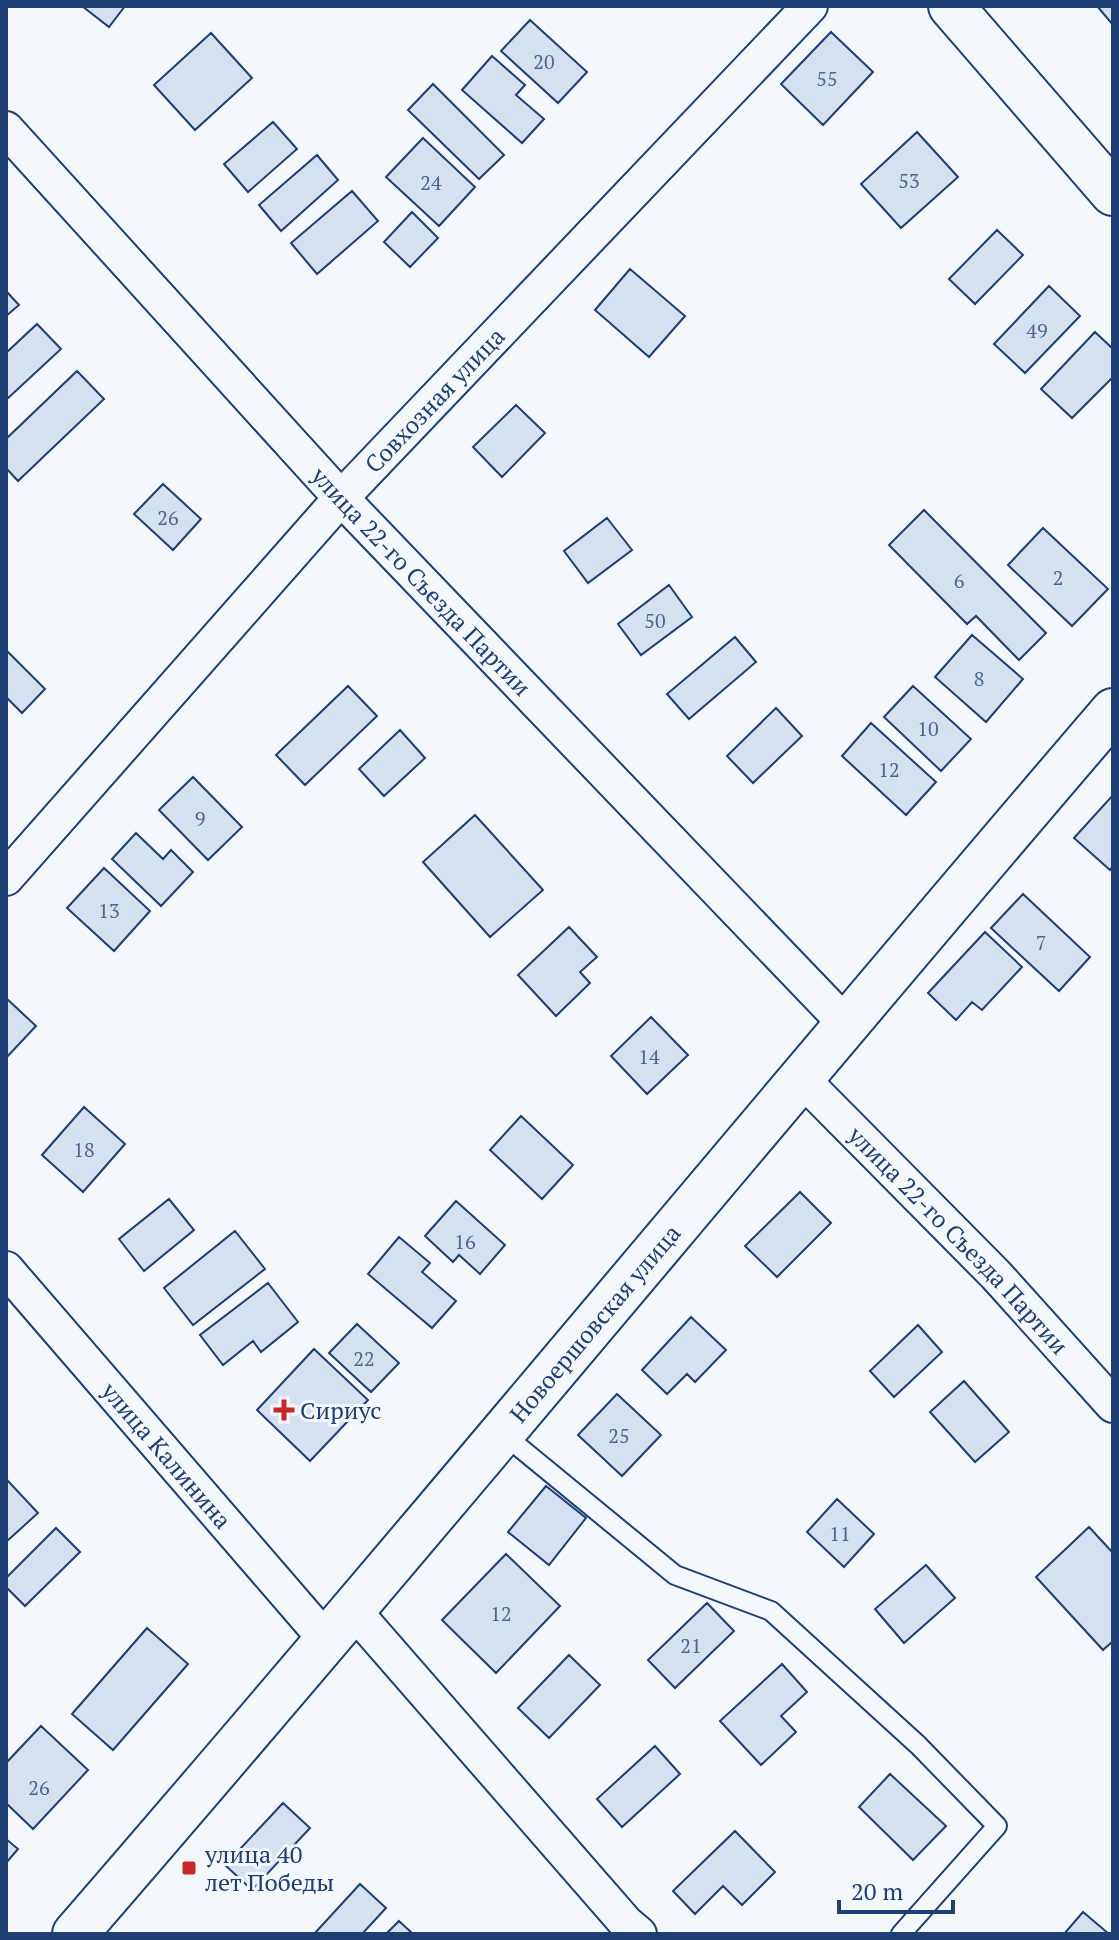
<svg xmlns="http://www.w3.org/2000/svg" width="1119" height="1940" font-family="'PT Serif',serif">
<rect width="100%" height="100%" fill="#f4f7fb"/>
<path fill="#d5e0f0" stroke="#1d3f73" stroke-width="2" d="M82 6H125L109 27Z
M1097 6H1113V25Z
M530 20 587 72 558 103 501 51Z
M831 32 873 72 823 125 781 84Z
M211 33 252 78 195 130 154 85Z
M492 56 525 85 516 95 544 119 522 143 462 90Z
M433 84 504 155 479 179 408 110Z
M273 122 297 149 248 192 224 164Z
M917 132 958 177 901 228 861 184Z
M423 138 475 187 439 226 386 177Z
M317 155 338 180 281 231 259 205Z
M352 191 378 221 317 274 291 243Z
M412 212 438 238 410 267 384 242Z
M997 230 1023 255 975 304 949 279Z
M630 269 685 316 649 357 595 310Z
M1049 286 1080 316 1025 373 994 344Z
M6 291 19 305 6 316Z
M37 324 61 349 6 400V353Z
M1095 332 1113 349V377L1072 418 1041 389Z
M77 371 104 399 18 481 6 468V439Z
M516 405 545 433 502 477 473 447Z
M163 484 201 519 173 550 134 514Z
M924 510 1046 633 1019 660 976 616 967 624 889 545Z
M607 518 632 550 588 583 564 551Z
M1043 528 1108 589 1072 626 1008 565Z
M669 585 692 617 641 655 618 624Z
M972 635 1023 679 986 722 935 677Z
M735 637 756 662 689 719 667 694Z
M6 650 45 689 22 713 6 697Z
M348 686 377 716 305 785 276 755Z
M913 686 971 739 941 771 884 717Z
M776 708 802 736 753 783 727 756Z
M871 723 936 782 906 815 842 756Z
M400 730 425 758 384 796 359 769Z
M193 777 242 827 208 860 159 810Z
M1113 795V866L1110 870 1074 838Z
M475 815 543 890 490 937 423 862Z
M136 833 163 859 171 850 193 872 161 906 112 859Z
M104 868 150 911 114 951 67 908Z
M1023 894 1090 957 1059 991 991 928Z
M569 927 597 957 580 972 590 983 556 1016 518 975Z
M985 932 1022 967 982 1010 972 1002 956 1020 928 993Z
M6 998 36 1026 6 1058Z
M651 1017 688 1055 647 1094 611 1056Z
M84 1107 125 1144 83 1192 42 1155Z
M521 1116 573 1165 542 1199 490 1150Z
M800 1192 831 1223 777 1277 745 1246Z
M169 1199 194 1230 144 1271 119 1239Z
M456 1201 505 1245 480 1274 459 1255 453 1262 425 1236Z
M235 1231 265 1269 193 1325 164 1288Z
M399 1237 430 1263 422 1272 456 1301 432 1328 368 1274Z
M268 1283 298 1322 261 1352 253 1341 223 1365 200 1335Z
M691 1317 726 1350 695 1382 687 1374 667 1394 642 1370Z
M357 1324 399 1363 371 1392 329 1353Z
M918 1325 942 1352 894 1397 870 1371Z
M314 1349 368 1400 310 1461 257 1410Z
M964 1381 1009 1432 975 1462 930 1412Z
M617 1394 661 1435 622 1476 578 1435Z
M8 1481 38 1513 6 1542V1483Z
M546 1486 586 1518 549 1565 508 1532Z
M837 1499 874 1534 844 1567 807 1532Z
M1089 1527 1113 1553V1641L1103 1650 1036 1577Z
M56 1528 80 1552 25 1606 6 1587V1578Z
M506 1554 560 1606 496 1673 442 1620Z
M926 1565 955 1598 904 1643 875 1609Z
M707 1603 734 1631 675 1688 648 1660Z
M147 1628 188 1664 113 1750 72 1714Z
M569 1655 600 1685 549 1738 518 1708Z
M782 1664 807 1692 781 1716 796 1732 761 1765 720 1721Z
M41 1726 88 1770 33 1829 6 1803V1763Z
M655 1746 680 1774 622 1827 597 1799Z
M890 1774 946 1826 913 1860 859 1807Z
M283 1803 310 1828 252 1890 225 1865Z
M735 1831 775 1872 742 1905 723 1886 695 1914 673 1891Z
M6 1839 18 1849 6 1863Z
M360 1884 386 1908 362 1934H314Z
M1083 1912 1109 1934H1064Z
M399 1921 413 1934H386Z"/>
<g fill="none" stroke-linecap="round" stroke-linejoin="round">
<g stroke="#1d3f73" stroke-width="22">
<path id="lane" d="M502 1433 675 1575 771 1611 918 1745 997 1826 901 1934"/>
</g>
<g stroke="#1d3f73" stroke-width="38">
<g id="street">
<path id="s1" d="M6 129 341 498 845 1023"/>
<path id="s2" d="M6 878 341 498 810 6"/>
<path id="s3" d="M801 1078 996 1275 1113 1405"/>
<path id="s4" d="M6 1269 328 1642"/>
<path d="M354 1611 626 1923 639 1934"/>
</g>
</g>
<g stroke="#1d3f73" stroke-width="48">
<g id="secondary">
<path d="M951 6 1113 193"/>
<path id="s5" d="M75 1934C425 1530 765 1117 1113 711"/>
</g>
</g>
<use href="#lane" stroke="#f4f7fb" stroke-width="18"/>
<use href="#street" stroke="#f4f7fb" stroke-width="34"/>
<use href="#secondary" stroke="#f4f7fb" stroke-width="44"/>
</g>
<g fill="#c62828" stroke="#f4f7fb" stroke-width="3">
<path d="M280 1398h8v8h8v8h-8v8h-8v-8h-8v-8h8z"/>
<rect x="181" y="1860" width="16" height="16" rx="4"/>
</g>
<g text-anchor="middle" dominant-baseline="central" stroke-width="6" stroke-linejoin="round" paint-order="stroke">
<g font-size="20" fill="#4b6792">
<text x="544" y="61">20</text>
<text x="827" y="78">55</text>
<text x="909" y="180">53</text>
<text x="431" y="182">24</text>
<text x="1037" y="330">49</text>
<text x="168" y="517">26</text>
<text x="1058" y="577">2</text>
<text x="959" y="580">6</text>
<text x="655" y="620">50</text>
<text x="979" y="678">8</text>
<text x="928" y="728">10</text>
<text x="889" y="769">12</text>
<text x="200" y="818">9</text>
<text x="109" y="910">13</text>
<text x="1041" y="942">7</text>
<text x="649" y="1056">14</text>
<text x="84" y="1149">18</text>
<text x="465" y="1241">16</text>
<text x="364" y="1358">22</text>
<text x="619" y="1435">25</text>
<text x="840" y="1533">11</text>
<text x="501" y="1613">12</text>
<text x="691" y="1645">21</text>
<text x="39" y="1787">26</text>
</g>
<g font-size="24" fill="#1d3f73" stroke="#f4f7fb">
<text stroke="none"><textPath href="#s2" startOffset="642">Совхозная улица</textPath></text>
<text stroke="none"><textPath href="#s1" startOffset="614">улица 22-го Съезда Партии</textPath></text>
<text stroke="none"><textPath href="#s3" startOffset="226">улица 22-го Съезда Партии</textPath></text>
<text stroke="none"><textPath href="#s5" startOffset="802">Новоершовская улица</textPath></text>
<text stroke="none"><textPath href="#s4" startOffset="246">улица Калинина</textPath></text>
</g>
<g font-size="24" fill="#1d3f73" stroke="#f4f7fb" text-anchor="start">
<text x="300" y="1410">Сириус</text>
<text x="205" y="1854">улица 40<tspan x="205" dy="28">лет Победы</tspan></text>
</g>
</g>
<rect width="1119" height="1940" fill="none" stroke="#1d3f73" stroke-width="16"/>
<path d="M839 1900v12h114v-12" fill="none" stroke="#1d3f73" stroke-width="4"/>
<text x="851" y="1900" font-size="24" fill="#1d3f73" stroke="#f4f7fb" stroke-width="6" paint-order="stroke">20 m</text>
</svg>
